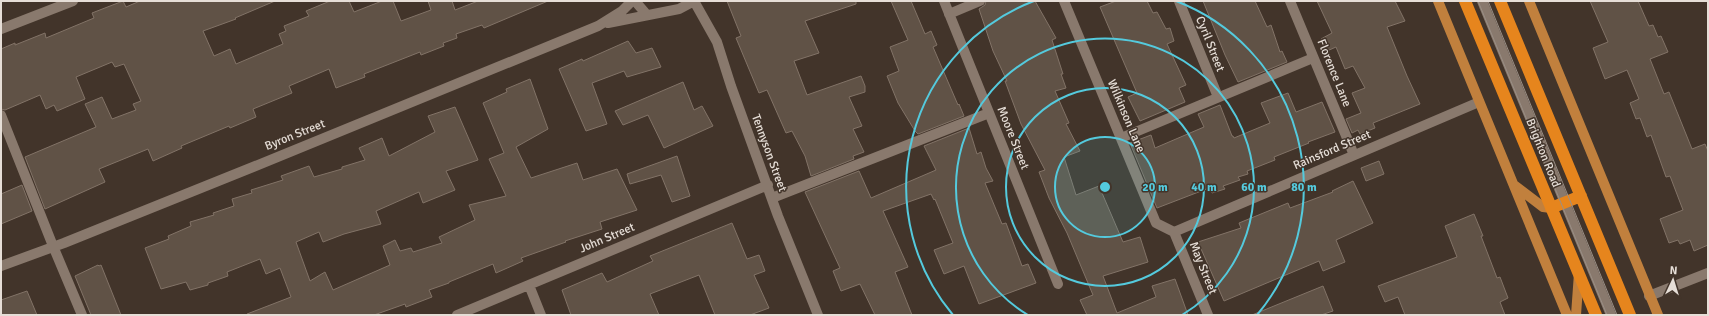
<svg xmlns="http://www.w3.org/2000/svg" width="1709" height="316" font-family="Signika,sans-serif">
<rect width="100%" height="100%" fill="#42342a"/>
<path fill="#605246" stroke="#827367" d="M123 1 126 7 140 1H275L235 18 236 19 203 31 214 56 230 49 236 64 283 44 279 34 286 31 284 26 309 16 306 11 330 1H349L354 12 382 1H393L401 21 431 10 428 1H452L455 10 478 1H548L484 28 482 25 456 34 457 38 443 43 444 46 421 55 420 52 364 74 365 77 336 88 329 69 289 86 292 93 253 109 256 117 230 128 229 126 181 146 182 148 153 161 148 149 99 169 105 182 45 209 25 157 96 127 85 104 102 97 112 119 136 110 133 104 141 101 124 64 115 67 112 62 76 77 85 99 57 111 54 105 46 109 40 95 5 110 1 109V49L15 43V45L45 33 46 38 94 18 92 13Z
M727 1H856V4L805 21 819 53 794 61 807 95 861 76 865 86V92L849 97 862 126 853 129 864 152 853 156 854 159 811 176 805 156 792 131 786 133 767 90 759 93 736 38 741 36Z
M891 1H911L925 34 931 31 937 45 933 47 958 105 959 104 964 116 918 134 915 131 898 103 887 76 899 71 890 47 908 40Z
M986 1H1035L1056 38 1052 40 1063 74H1061L1066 88 1055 91 1069 123 1066 124 1080 151 1064 157 1076 195 1099 186 1123 242 1140 237 1148 262 1103 276 1117 313 1156 297 1152 286 1175 279 1188 315H1087L1080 300 1093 295 1067 233 1049 198 1039 172 1045 170 1021 124 1005 81H1007L993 51 979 9 985 5Z
M1116 1H1147L1153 13 1157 12 1166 29 1170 28 1174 41 1167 44 1186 85 1179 88 1185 102 1140 121 1128 97 1137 93 1100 7Z
M1203 1H1255L1267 27 1271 25 1280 52 1282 51 1287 62 1238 82 1225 55Z
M1317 1H1395L1405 21 1387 27 1407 76 1420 104 1373 123 1375 128 1360 134 1358 130 1352 133 1346 119 1361 113 1352 93 1365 88 1353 66 1345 69 1336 47 1327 51 1321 39 1332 33Z
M1590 1H1638L1649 26 1653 25 1658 37 1661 36 1668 52 1650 59 1664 94 1669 92 1692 149 1705 144 1708 151V245L1694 251 1690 240 1680 244 1678 240 1669 243 1660 219 1683 210 1670 176 1666 177 1651 135 1647 137 1640 118 1636 119 1630 103 1639 99 1627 70 1605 79 1593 48 1608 42Z
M628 41 636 53 652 48 661 67 627 77 624 71 592 83 607 124 586 131 559 69 582 59 583 61Z
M530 79 548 129 516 147 531 178 577 163 583 180 617 169 637 210 600 222 602 229 565 241 566 242 521 258 523 261 496 273 493 264 449 282V283L429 290 432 297 406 307 405 304 374 315H248L247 314 291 297 280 268 266 274 260 259 227 272 228 276 208 283V285L190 290 186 282 161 289 145 248 169 239 168 236 191 226 190 222 214 215 213 213 234 206 232 199 252 193 251 190 283 180 281 176 309 166 314 177 342 169V167L365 160 359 148 382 138 389 156 435 132 428 116 455 107 478 160 446 171 455 190 423 203 419 192 376 211 381 224 344 234 323 242 319 232 296 242 310 281 325 272 333 290 390 265 383 246 395 240 400 251 411 248 413 252 442 243 439 237 475 220 469 205 506 196 489 159 504 153 483 103 507 92 506 89Z
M683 82 694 110 702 106 713 126 664 148 648 115 623 125 615 111Z
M1288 93 1296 112 1322 102 1335 132 1308 142 1309 143 1274 157 1275 160 1247 171 1248 174 1238 177 1240 180 1223 186 1225 189 1212 193 1209 188 1157 208 1130 143 1151 135 1155 148 1204 127 1198 114 1220 105 1232 136H1233L1234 138 1270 123 1261 103Z
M969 128 977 154 981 152 986 168 993 181 985 183 1002 224 1006 223 1022 266 1028 264 1036 283 979 304 964 266 944 274 934 250 953 243 935 199 934 200 931 194 883 211 908 267 895 272 912 315H875L860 284 841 291 833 271 840 268 805 192 859 171 871 198 936 170 924 146Z
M677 156 690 196 672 202 661 175 630 184 627 174Z
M1379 161 1384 174 1366 181 1361 168Z
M1353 181 1373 223 1336 240 1345 262 1323 271 1319 261 1224 301 1198 242 1241 228 1239 223 1288 203 1290 208 1333 192 1332 191Z
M22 185 32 211 1 224V194Z
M1474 214 1483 236H1481L1497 278 1500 277 1508 298 1500 302 1505 315H1405L1398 297 1385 302 1378 286 1457 257 1445 226Z
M732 223 747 259 759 255 765 271 754 275 769 308 750 315H715L699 275 650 294 659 315H571L562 290 602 273 607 282 653 261 650 256Z
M98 265 99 266 101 265 121 315H91L75 276Z
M1323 286 1333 311 1321 315H1252Z
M27 291 37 315H1V300Z"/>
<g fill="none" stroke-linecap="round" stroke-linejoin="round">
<path stroke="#89796d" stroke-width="10" d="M635 1 647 15
M944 1 1058 284
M1064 1 1156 223 1174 232
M1179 1 1218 97
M1290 1 1354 155
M1482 1 1611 315
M949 14 980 1
M608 23 679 9 694 1 717 42 731 86 778 216 818 315
M1 29 73 1
M1 115 53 246 82 315
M1121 138 1313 58
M772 198 989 113
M1174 232 1479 102
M1174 232 1208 315
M1 266 64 243 253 167 598 26 622 11 632 1
M529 285 541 315
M1649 296 1708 273
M457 315 768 185"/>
<path stroke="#c1803d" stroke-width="10" d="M1438 1 1567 315
M1529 1 1658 315
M1514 185 1543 207 1551 208
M1576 315 1579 273"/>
<path stroke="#e6851d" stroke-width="12" d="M1465 1 1596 315
M1500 1 1630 315
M1551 208 1581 196"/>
<path stroke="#9a8f86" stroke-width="1" d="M1478 1 1607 315
M1488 1 1617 315"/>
</g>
<circle cx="1105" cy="187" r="50" fill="#54cadd" fill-opacity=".12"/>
<g fill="none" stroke="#54cadd" stroke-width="2">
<circle cx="1105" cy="187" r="50"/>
<circle cx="1105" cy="187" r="99"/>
<path d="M1028 315A149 149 0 1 1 1182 315"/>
<path d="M953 315A199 199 0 0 1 1034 1M1176 1A199 199 0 0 1 1257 315"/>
</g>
<g text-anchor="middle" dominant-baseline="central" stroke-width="3" stroke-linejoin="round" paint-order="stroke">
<g font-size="12" fill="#e6ded7" stroke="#42342a">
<text transform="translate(1210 44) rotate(68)">Cyril Street</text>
<text transform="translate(1334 73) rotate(68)">Florence Lane</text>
<text transform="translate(1126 116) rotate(67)">Wilkinson Lane</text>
<text transform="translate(295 135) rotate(-22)">Byron Street</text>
<text transform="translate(1013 138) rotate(68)">Moore Street</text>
<text transform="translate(1332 150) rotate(-23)">Rainsford Street</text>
<text transform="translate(769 153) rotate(70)">Tennyson Street</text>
<text transform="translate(1543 153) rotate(68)">Brighton Road</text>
<text transform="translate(607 238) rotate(-23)">John Street</text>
<text transform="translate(1203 268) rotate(68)">May Street</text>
</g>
</g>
<circle cx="1105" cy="187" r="6" fill="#54cadd" stroke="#42342a" stroke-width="2"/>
<g font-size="12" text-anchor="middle" font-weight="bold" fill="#54cadd" stroke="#42342a" stroke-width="3" stroke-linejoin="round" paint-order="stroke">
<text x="1155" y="191">20 m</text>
<text x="1204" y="191">40 m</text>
<text x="1254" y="191">60 m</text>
<text x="1304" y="191">80 m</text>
</g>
<rect width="1709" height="316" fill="none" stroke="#e6ded7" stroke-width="4"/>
<g transform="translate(1673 280) rotate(4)" stroke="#42342a" stroke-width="3" paint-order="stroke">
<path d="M0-3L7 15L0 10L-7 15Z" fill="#e6ded7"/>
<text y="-6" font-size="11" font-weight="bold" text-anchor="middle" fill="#e6ded7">N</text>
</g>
</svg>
